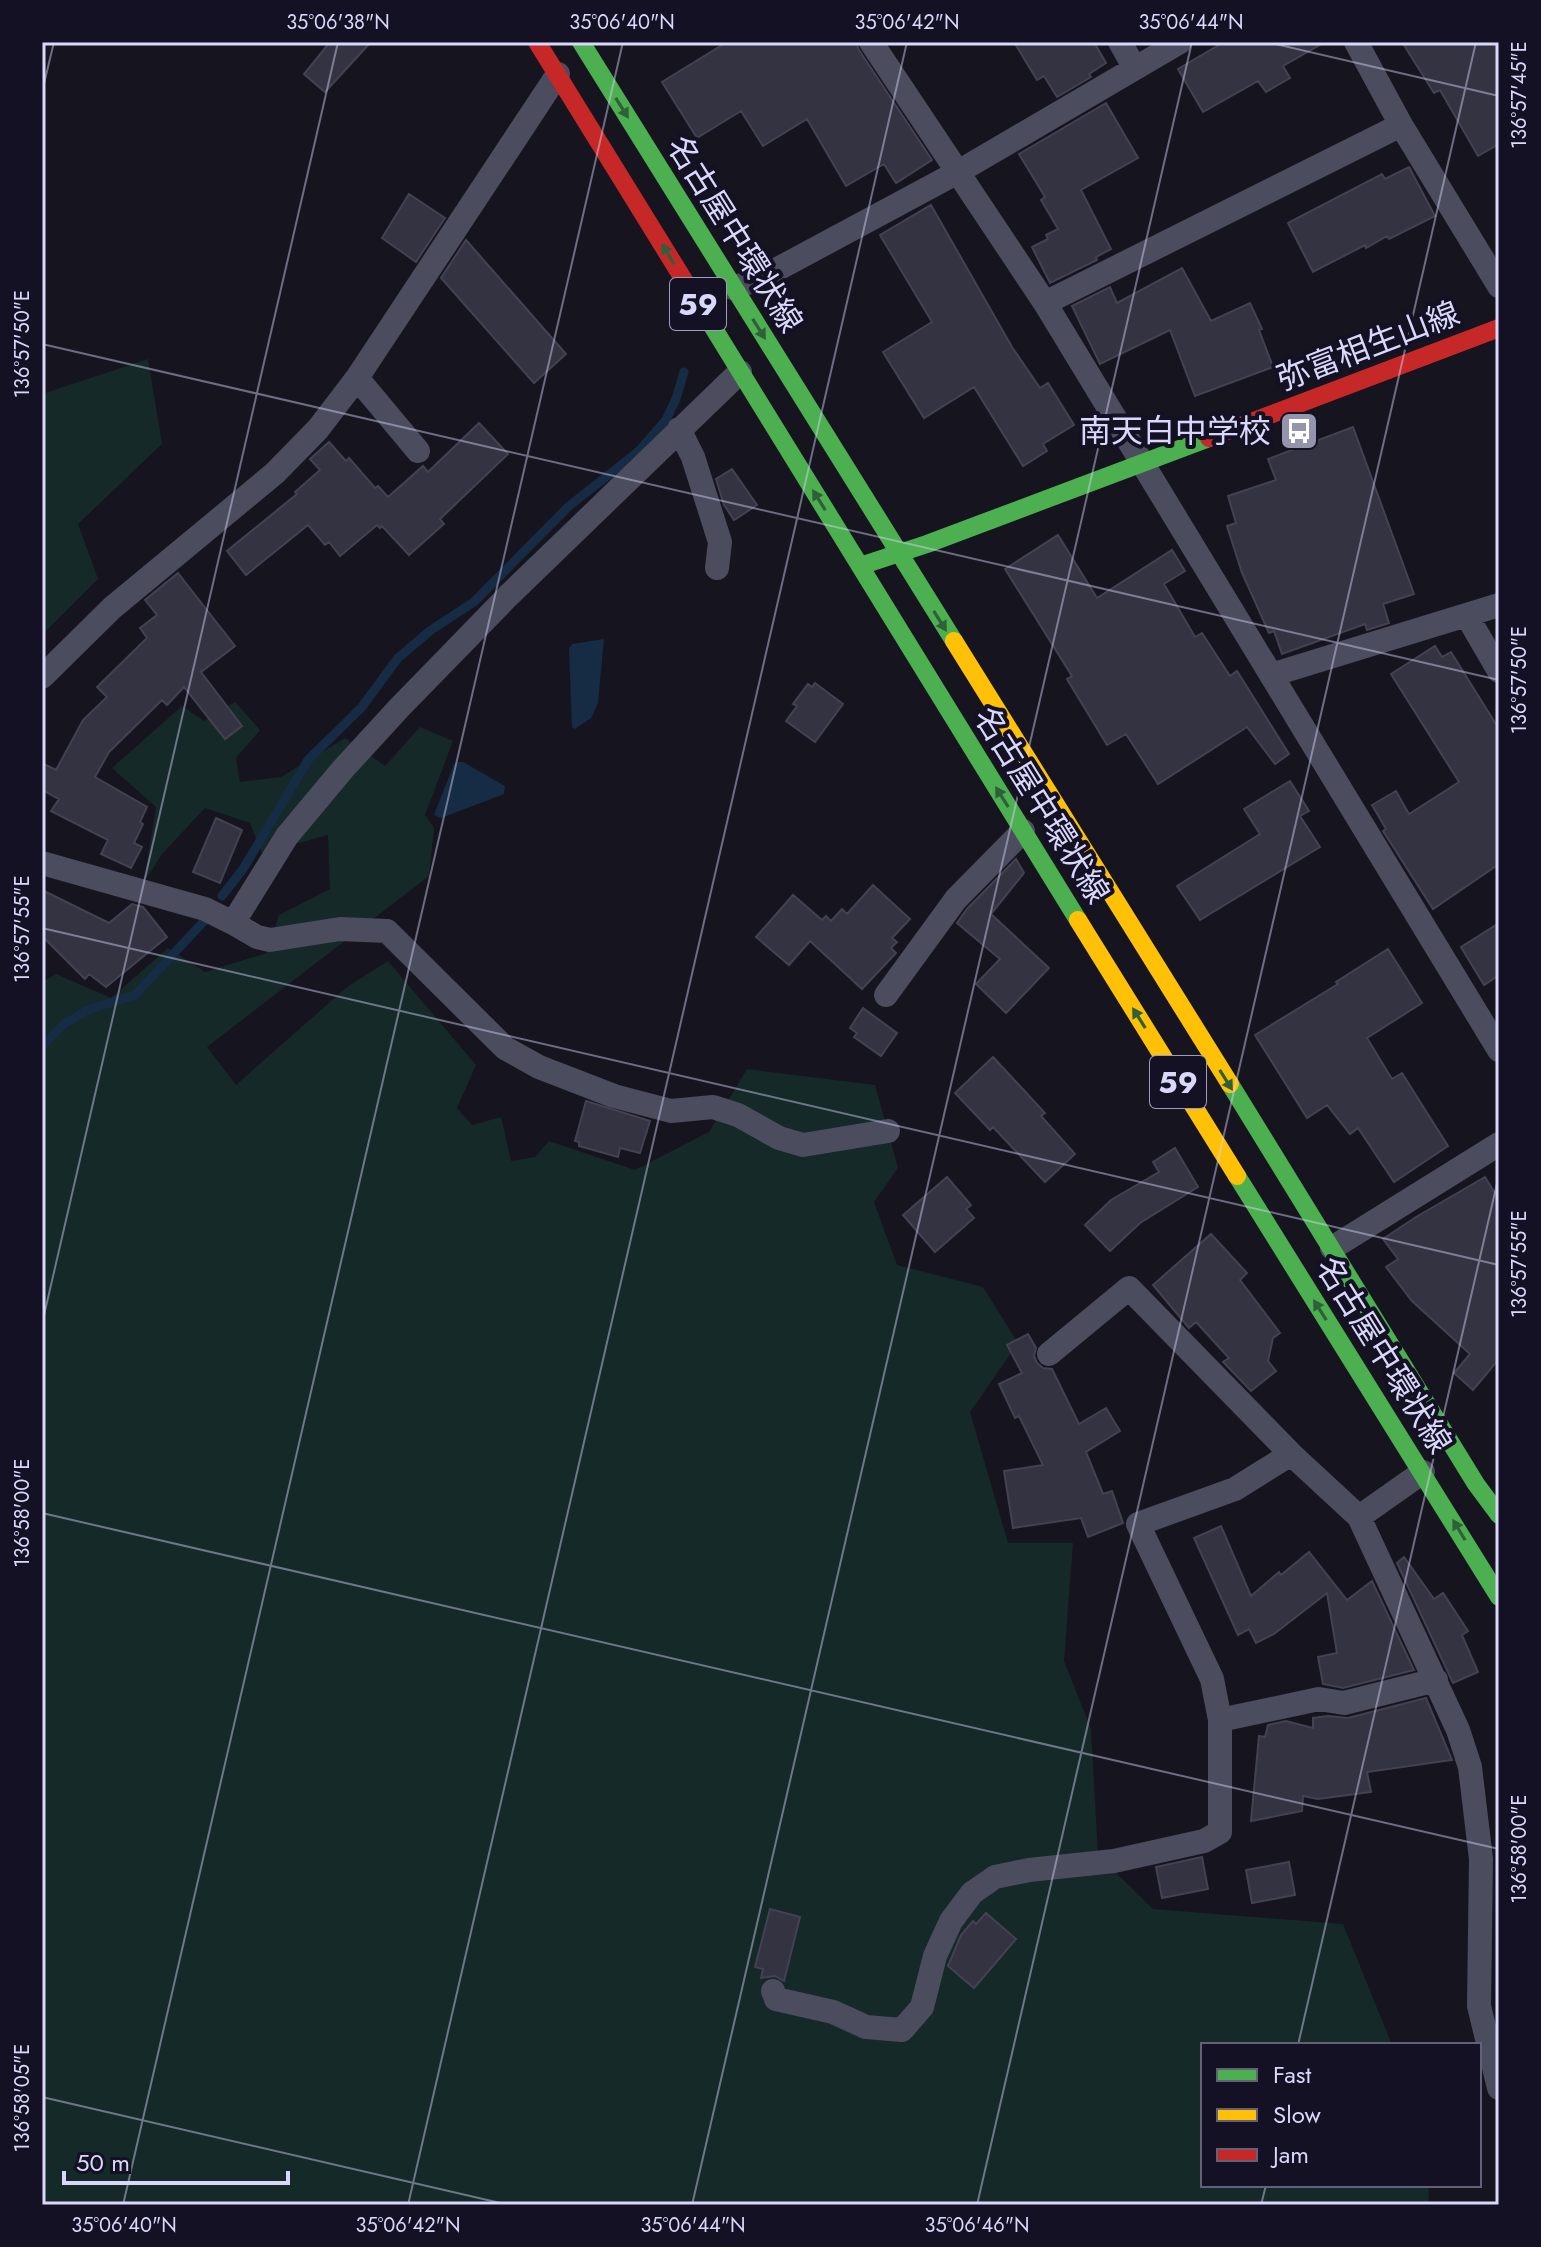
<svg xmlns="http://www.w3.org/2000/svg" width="1541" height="2247" font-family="Jost,'Noto Sans JP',sans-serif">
<rect width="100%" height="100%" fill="#16151f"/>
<path fill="#152928" d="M148 359 162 444 78 524 98 579 42 635V394Z
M235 702 260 730 236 758 240 782 281 777 345 738 385 766 420 727 453 741 425 815 434 828 429 876 207 1047 236 1085 347 987 388 961 476 1065 457 1108 472 1125 501 1117 511 1161 535 1157 549 1141 635 1170 709 1132 747 1069 875 1085 898 1168 874 1202 897 1265 983 1287 1018 1343 970 1412 1008 1543H1073L1064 1661 1091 1729 1098 1855 1153 1909 1343 1924 1392 2045H1203V2185H1429L1428 2205H42V982L56 974 111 998 168 948 205 972 267 953 279 915 330 889 328 835 262 853 250 823 205 808 162 854 144 882 156 807 112 768 182 706 204 721Z"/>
<path fill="#162c44" d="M604 639 598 703 591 718 575 729 572 727 569 649 572 644Z
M458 762H463L505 786 504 794 441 818 434 815 454 764Z"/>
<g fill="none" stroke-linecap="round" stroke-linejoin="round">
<path stroke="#162c44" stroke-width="9" d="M222 896 243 869 308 760 361 708 398 658 431 630 474 602 569 506 639 451 666 420 676 399 684 372
M42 1046 64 1024 88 1010 135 995 206 919"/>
</g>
<path fill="#343341" stroke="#434152" stroke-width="2" d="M330 42H371L325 92 304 74Z
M727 42H856L859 50 932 160 896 183 884 164 846 186 807 119 763 146 741 111 697 138 662 82Z
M1014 42H1094L1106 63 1089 74 1091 77 1057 97 1044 76 1037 80Z
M1224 42H1325L1283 66 1290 78 1266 92 1258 81 1203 112 1178 69Z
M1402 42H1499V144L1478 156 1440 90 1434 93Z
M1106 103 1138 158 1081 190 1111 249 1096 257 1097 260 1050 283 1032 247 1048 239 1046 235 1058 229 1041 200 1045 197 1019 154Z
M1409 167 1435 216 1389 239 1387 236 1366 248 1365 245 1313 272 1288 223 1382 174 1385 179Z
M409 194 445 218 416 262 382 238Z
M931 205 1012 347 1040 388 1048 383 1074 425 1043 444 1047 451 1023 466 974 387 924 418 883 352 932 322 880 235Z
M466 240 566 354 534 383 441 278Z
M1182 268 1211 321 1250 303 1262 329 1259 330 1273 367 1195 396 1170 330 1100 364 1072 306 1110 287 1117 303Z
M479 423 508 454 440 519 444 524 409 555 382 526 380 528 377 525 340 556 329 542 325 545 308 525 246 575 227 551 297 494 295 492 320 470 310 459 329 442 346 461 349 458 375 488 378 486 388 497 423 466 428 472Z
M1353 427 1414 594 1383 604 1389 623 1367 630 1365 624 1282 654 1274 631 1269 633 1242 573 1227 526 1236 523 1228 496 1276 480 1268 459Z
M732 469 757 505 734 520 724 505 716 479Z
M1058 535 1097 598 1172 550 1185 571 1164 584 1195 637 1202 633 1230 676 1237 671 1289 754 1275 764 1247 727 1158 784 1126 734 1107 745 1067 679 1072 676 1005 569Z
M178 573 235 646 201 672 242 726 225 739 184 687 167 705 162 700 109 752 95 777 147 807 140 822 143 824 134 843 142 847 131 868 101 854 108 840 51 811 59 799 42 790V763L56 770 83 720 107 697 97 687 147 638 140 628 157 615 145 600Z
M1435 646 1442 657 1451 652 1499 729V864L1433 909 1383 831 1386 829 1372 805 1396 791 1409 814 1459 782 1391 674Z
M815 683 843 704 815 742 786 721 797 706 793 704 808 684 812 687Z
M1290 781 1309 811 1300 816 1320 847 1200 920 1177 886 1260 834 1244 809Z
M216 818 242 830 220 883 193 872Z
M1016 859 1024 873 991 914 1049 968 1006 1013 976 984 1000 959 957 923 967 909Z
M873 885 910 919 892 938 897 942 891 948 896 953 862 989 810 941 789 965 756 937 793 895 822 920 826 916 831 921 842 909 847 914Z
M42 890 109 923 132 904 143 907 167 937 106 987 89 974 85 979 42 936Z
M1499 923V975L1484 985 1461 947Z
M1388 949 1422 1003 1367 1038 1392 1079 1402 1073 1448 1146 1394 1182 1358 1128 1350 1134 1327 1105 1307 1118 1255 1035 1338 984 1336 982Z
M863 1008 897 1033 881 1056 854 1037 857 1033 850 1028Z
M993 1057 1045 1113 1041 1116 1075 1154 1045 1182 993 1127 990 1130 955 1093Z
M586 1101 650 1121 640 1153 620 1148 618 1157 579 1146V1142L575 1141Z
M1175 1148 1198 1187 1140 1223 1110 1251 1085 1225 1111 1200 1159 1172 1153 1162Z
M947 1177 971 1205 966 1209 974 1218 935 1252 903 1215Z
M1485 1177 1499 1200V1359L1473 1390 1454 1373 1470 1354 1412 1301 1386 1267 1398 1259 1383 1239 1416 1217Z
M1211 1234 1247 1273 1240 1280 1280 1333 1273 1338 1268 1361 1276 1371 1251 1391 1223 1362 1229 1358 1196 1322 1189 1328 1153 1285Z
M1028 1334 1036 1348 1034 1356 1037 1363 1043 1368 1052 1369 1079 1424 1106 1408 1120 1431 1086 1452 1103 1494 1112 1491 1123 1523 1088 1537 1081 1518 1013 1528 1004 1471 1043 1465 1019 1416 1015 1418 999 1384 1022 1373 1007 1345Z
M1221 1526 1251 1596 1279 1572 1281 1575 1309 1552 1347 1600 1372 1581 1414 1670 1343 1688 1323 1684 1318 1657 1337 1653 1327 1593 1274 1634 1256 1643 1249 1629 1238 1635 1194 1538Z
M1404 1557 1434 1599 1443 1593 1468 1631 1462 1635 1478 1672 1453 1683 1397 1563Z
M1426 1698 1452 1760 1367 1772 1371 1792 1318 1799 1303 1796 1302 1811 1251 1821 1259 1736 1265 1737 1268 1725 1286 1721 1313 1728V1718L1328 1716 1348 1718Z
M1202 1857 1208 1889 1162 1898 1156 1867Z
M1289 1862 1295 1895 1252 1903 1246 1870Z
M770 1909 800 1917 784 1981 775 1976 761 1978 763 1969 755 1967Z
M986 1913 1016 1939 974 1988 948 1966 961 1935 973 1921 976 1924Z"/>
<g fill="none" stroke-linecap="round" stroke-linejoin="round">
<path stroke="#4c4c5f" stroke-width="24" d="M871 42 1045 303 1499 1050
M1120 42 1134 67
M1356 42 1401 125 1499 286
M733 288 761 278 958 172 1180 42
M1045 303 1401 125
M357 378 418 451
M679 429 693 457 720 542 717 568
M1467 616 1499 671
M1271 675 1499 605
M42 677 112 608 275 473 318 429 357 378 558 74
M42 863 205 909 233 923 287 836 343 769 399 708 508 596 740 372
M233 923 257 937 270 940 340 929 387 931 505 1048 539 1067 614 1096 671 1111 713 1107 738 1115 779 1138 803 1145 888 1131
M886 995 956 899 1023 831
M1332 1248 1499 1144
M1049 1354 1129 1288 1291 1454 1359 1517
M1423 1472 1359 1517 1458 1730 1470 1767 1481 1859 1479 2006 1499 2088
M1220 1720 1319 1699 1344 1703 1436 1680
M773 1991 776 1999 833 2012 866 2027 902 2030 922 2007 935 1956 951 1921 972 1893 995 1877 1029 1870 1114 1861 1204 1841 1220 1832V1720L1212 1679 1138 1524 1235 1489 1291 1454"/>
<path stroke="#4caf50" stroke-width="18" d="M581 42 954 641
M695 298 1078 920
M860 566 927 544 1209 438
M1230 1084 1476 1484 1499 1515
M1237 1176 1499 1597"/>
<path stroke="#ffc107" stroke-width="18" d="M954 641 1230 1084
M1078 920 1237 1176"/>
<path stroke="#c62828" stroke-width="18" d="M537 42 695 298
M1209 438 1499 328"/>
</g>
<defs><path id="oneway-solid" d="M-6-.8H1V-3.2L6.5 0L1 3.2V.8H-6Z" transform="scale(2)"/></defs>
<g fill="#30603a">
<use href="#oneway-solid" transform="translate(622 108) rotate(58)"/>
<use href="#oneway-solid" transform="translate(668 254) rotate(-121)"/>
<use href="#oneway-solid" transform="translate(759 329) rotate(58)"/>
<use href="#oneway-solid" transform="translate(819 500) rotate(-122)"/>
<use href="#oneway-solid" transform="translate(940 621) rotate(58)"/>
<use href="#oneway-solid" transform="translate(1002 797) rotate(-122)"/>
<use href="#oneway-solid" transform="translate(1139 1018) rotate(-122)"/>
<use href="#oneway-solid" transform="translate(1226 1080) rotate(58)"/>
<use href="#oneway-solid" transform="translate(1320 1310) rotate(-122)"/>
<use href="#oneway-solid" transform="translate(1459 1530) rotate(-121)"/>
</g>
<path fill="none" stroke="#d9d8fa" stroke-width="2" stroke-opacity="0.45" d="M1267 42 1499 96M42 92 54 42M42 344 1499 680M42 928 1499 1265M42 1324 338 42M42 1513 1499 1849M1298 2045 1499 1175M42 2097 509 2205M123 2205 623 42M408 2205 907 42M692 2205 1192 42M977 2205 1476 42M1261 2205 1266 2185"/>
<defs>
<g id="bus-square" transform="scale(2)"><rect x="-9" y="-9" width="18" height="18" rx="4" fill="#9594ad" stroke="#131123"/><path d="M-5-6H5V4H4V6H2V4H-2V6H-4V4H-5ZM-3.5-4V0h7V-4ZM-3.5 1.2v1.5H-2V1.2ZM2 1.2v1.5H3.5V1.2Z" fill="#fff"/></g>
</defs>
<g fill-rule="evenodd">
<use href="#bus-square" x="1299" y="431"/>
</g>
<g text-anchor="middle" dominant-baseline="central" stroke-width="8" stroke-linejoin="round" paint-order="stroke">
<g fill="#131123" stroke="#9e9cba" stroke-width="2">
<rect x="670" y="278" width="56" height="52" rx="6"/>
<rect x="1150" y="1056" width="56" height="52" rx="6"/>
</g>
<g font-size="30" font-weight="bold" fill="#d9d8fa">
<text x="698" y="304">59</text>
<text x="1178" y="1082">59</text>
</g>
<g font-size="32" fill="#d9d8fa" stroke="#131123">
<text transform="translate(735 234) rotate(58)">名古屋中環状線</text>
<text transform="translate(1368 346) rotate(-21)">弥富相生山線</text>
<text transform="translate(1042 805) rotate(58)">名古屋中環状線</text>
<text transform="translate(1384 1355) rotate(58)">名古屋中環状線</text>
</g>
<g font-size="32" fill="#d9d8fa" stroke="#131123" text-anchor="end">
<text x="1271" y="431">南天白中学校</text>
</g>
</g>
<rect width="1541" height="2247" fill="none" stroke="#131123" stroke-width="88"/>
<rect x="1201" y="2043" width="280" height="144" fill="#131123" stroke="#626179" stroke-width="2"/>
<rect x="1217" y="2069" width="40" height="12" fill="#4caf50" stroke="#626179" stroke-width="2"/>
<text x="1273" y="2083" font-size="24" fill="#d9d8fa">Fast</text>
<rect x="1217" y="2109" width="40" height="12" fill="#ffc107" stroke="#626179" stroke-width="2"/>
<text x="1273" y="2123" font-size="24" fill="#d9d8fa">Slow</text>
<rect x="1217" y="2149" width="40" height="12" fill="#c62828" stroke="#626179" stroke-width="2"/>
<text x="1273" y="2163" font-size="24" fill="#d9d8fa">Jam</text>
<path d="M64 2171v12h224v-12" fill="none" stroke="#d9d8fa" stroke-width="4"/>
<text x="76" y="2171" font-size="24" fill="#d9d8fa" stroke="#131123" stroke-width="6" paint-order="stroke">50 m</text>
<rect x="44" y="44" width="1453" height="2159" fill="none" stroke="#d9d8fa" stroke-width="3"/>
<g font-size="20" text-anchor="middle" fill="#d9d8fa">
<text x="338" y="29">35°06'38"N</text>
<text x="622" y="29">35°06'40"N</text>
<text x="907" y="29">35°06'42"N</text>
<text x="1191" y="29">35°06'44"N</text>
<text transform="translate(1519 95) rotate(-90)" y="7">136°57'45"E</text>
<text transform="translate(22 344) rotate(-90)" y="7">136°57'50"E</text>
<text transform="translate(1519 680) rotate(-90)" y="7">136°57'50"E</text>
<text transform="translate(22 929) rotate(-90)" y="7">136°57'55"E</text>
<text transform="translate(1519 1264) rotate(-90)" y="7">136°57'55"E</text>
<text transform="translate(22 1513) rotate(-90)" y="7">136°58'00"E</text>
<text transform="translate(1519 1849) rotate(-90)" y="7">136°58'00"E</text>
<text transform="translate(22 2098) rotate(-90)" y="7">136°58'05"E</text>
<text x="124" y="2232">35°06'40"N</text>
<text x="408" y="2232">35°06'42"N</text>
<text x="693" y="2232">35°06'44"N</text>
<text x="977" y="2232">35°06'46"N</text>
</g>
</svg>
